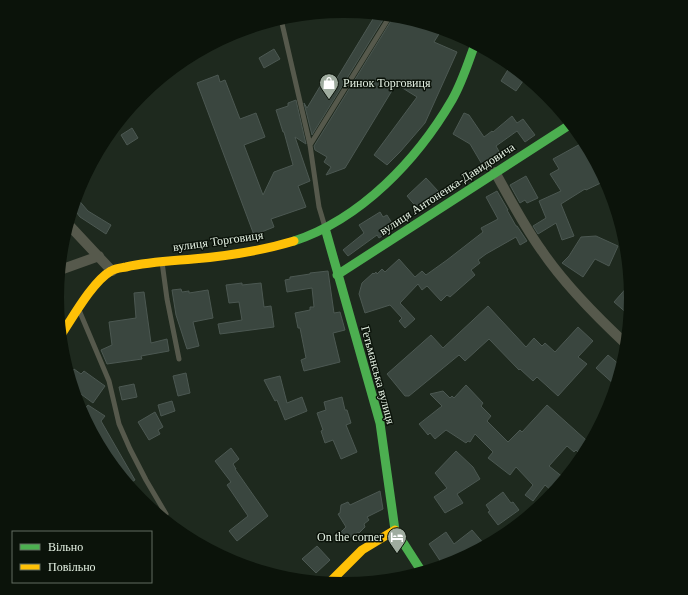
<svg xmlns="http://www.w3.org/2000/svg" width="688" height="595" font-family="'Times New Roman',serif">
<rect width="100%" height="100%" fill="#1e291e"/>
<path fill="#3a463f" stroke="#4c5852" d="M376 14 386 15 312 135 304 103 307 108 325 78 334 83Z
M394 16 400 17 442 29 434 42 457 52 425 123 400 152 387 165 374 155 417 97 396 84 345 168 326 175 331 167 324 162 327 157 315 150 314 146Z
M274 49 280 59 264 68 259 58Z
M509 68 523 77V81L516 91 501 81Z
M218 75 220 82 225 80 240 119 256 113 265 137 244 145 263 195 274 172 293 165 284 132H283L276 110 288 106V103L296 100 306 144 295 137 310 181 298 186 306 207 271 219 274 227 254 235 197 83Z
M464 113 469 115 484 137 492 131 493 132 512 116 517 123 523 119 535 135 525 142 517 131 496 146 501 155 483 166 470 144 453 134Z
M132 128 138 138 127 145 121 135Z
M584 142 605 181 586 190 585 189 561 204 574 236 562 240 556 223 538 234 533 226 546 218 539 201 561 191 550 174 559 169 553 159Z
M526 176 538 198 527 203 525 200 520 203 510 185Z
M426 178 438 191 418 209 407 196Z
M497 191 508 210H507L516 226H517L527 241 520 245 516 237 486 254 478 260 480 263 471 270 475 275 450 297 447 295 441 301 427 286 422 290 418 284 400 303 415 319 405 328 399 321 402 318 390 305 365 313 359 294 362 283 373 273 374 274 376 272 377 274 382 269 385 272 399 259 415 277 422 271 426 275 447 260 483 232 481 228 498 219 486 197Z
M76 197 88 211 111 225 106 234 80 217 73 208Z
M380 212 383 217 387 215 395 228 379 238 377 235 348 256 343 250 364 233 359 225Z
M596 236 618 246 609 266 595 259 583 277 562 263 569 256 581 237Z
M328 271 334 313 340 312 345 330 333 333 340 362 304 371 301 360 306 358 300 328H298L295 313 310 310V307H314L312 288 287 292 285 280 290 279V277L310 274V273Z
M242 283V285L261 283 264 307 271 306 274 327 220 334 218 324 242 320 239 302 229 303 226 285Z
M629 285 630 298 629 315 614 302Z
M181 289 182 292 189 291V293L208 290 213 318 193 322 199 346 187 349 176 315 172 290Z
M144 292 151 343 167 339 169 351 141 356 142 359 107 364 101 350 112 345 109 322 136 318 134 293Z
M488 306 526 347 534 338 542 346 545 343 555 352 578 327 593 341 578 357 587 364 558 396 537 377 533 381 520 369 519 370 489 339 465 361 459 355 409 396H405L387 374 431 335 443 348Z
M608 355 621 366 615 385 596 368Z
M74 369 81 374 84 371 105 386 93 403 74 389 70 375Z
M186 373 190 393 178 396 173 376Z
M280 376 287 403 302 397 307 411 285 420 277 400 275 401 264 380Z
M134 384 137 397 122 400 119 387Z
M466 385 483 403 481 406 491 416 487 421 508 442 520 430 522 432 547 405 586 440 585 441 587 443 579 453 576 450 574 452 567 446 549 466 564 478 553 492 545 485 533 501 525 495 533 485 516 467 510 475 488 458 493 452 475 434 470 442 468 441 466 443 446 430 435 439 430 433 428 435 419 424 442 406 430 394 443 391 450 398 452 396 454 398Z
M342 397 345 410H347L351 423 346 425 357 452 341 459 333 440 325 443 321 431 323 430 317 413 326 410 324 402Z
M172 401 175 411 161 416 158 405Z
M88 405 105 416 101 421 135 480 128 484 106 456 82 412Z
M155 412 163 427 158 430 160 434 149 440 138 422Z
M231 448 239 459 233 464 236 469H235L268 516 237 541 229 531 248 516 227 485 231 482 215 461Z
M456 451 473 467 480 479 457 494 463 503 445 513 434 497 447 488 435 473Z
M380 491 383 509 367 517 369 520 364 524 365 527 359 533 358 532 346 540 340 533 346 527 338 514 340 513 341 505 348 502 350 505Z
M503 492 511 503 513 502 519 510 498 525 488 512 490 511 486 505Z
M472 530 485 545 453 562 443 565 429 544 446 532 454 544Z
M317 546 330 560 316 573 302 559Z"/>
<g fill="none" stroke-linecap="round" stroke-linejoin="round">
<path stroke="#56594c" stroke-width="5" d="M281 19 310 145 319 207 325 227
M310 145 390 16
M162 262 167 299 179 359
M79 310 109 381 119 424 130 449 146 480 166 514"/>
<path stroke="#56594c" stroke-width="10" d="M495 172C510 199 524 226 542 251 565 285 596 316 626 344
M68 224 112 271
M60 270 99 256"/>
<path stroke="#4caf50" stroke-width="9" d="M325 228 380 423 395 530 422 572
M294 241C361 219 417 160 452 100 462 83 468 63 475 44
M337 275 571 124"/>
<path stroke="#ffc107" stroke-width="9" d="M61 335C73 317 93 281 111 271 116 268 121 268 126 267 148 262 170 261 193 259 227 256 261 251 294 241
M329 583 362 550 395 530"/>
</g>
<defs>
<g id="shop-pin" transform="scale(1)"><path d="M0 17L-7.5 6A9.5 9.5 0 1 1 7.5 6Z" fill="#9fac9f" stroke="#0b130a"/><path d="M-5-2.5h2.3a2.7 3.5 0 0 1 5.4 0H5L5.5 6h-11ZM-1.5-2.5h3a1.5 2.3 0 0 0-3 0Z" fill="#fff"/></g>
<g id="hotel-pin" transform="scale(1)"><path d="M0 17L-7.5 6A9.5 9.5 0 1 1 7.5 6Z" fill="#9fac9f" stroke="#0b130a"/><path d="M-6-4.5h1.5V1H6V5H4.5V3h-9V5H-6ZM-4 0a1.8 1.8 0 1 1 3.6 0ZM.5 0V-2.5h3Q6-2.5 6 0Z" fill="#fff"/></g>
</defs>
<g fill-rule="evenodd">
<use href="#shop-pin" x="329" y="83"/>
<use href="#hotel-pin" x="397" y="537"/>
</g>
<g text-anchor="middle" dominant-baseline="central" stroke-width="3" stroke-linejoin="round" paint-order="stroke">
<g font-size="12" fill="#e5f2e4" stroke="#0b130a" text-anchor="start">
<text x="343" y="83">Ринок Торговиця</text>
<text x="383" y="537" text-anchor="end">On the corner</text>
</g>
<g font-size="12" fill="#e5f2e4" stroke="#0b130a">
<text transform="translate(447 189) rotate(-33)">вулиця Антоненка-Давидовича</text>
<text transform="translate(218 241) rotate(-8)">вулиця Торговиця</text>
<text transform="translate(378 375) rotate(75)">Гетьманська вулиця</text>
</g>
</g>
<path d="M0 0H688V595H0ZM343 18H345A279 279 0 0 1 624 297V298A279 279 0 0 1 345 577H343A279 279 0 0 1 64 298V297A279 279 0 0 1 343 18Z" fill="#0b130a" fill-rule="evenodd"/>
<rect x="12" y="531" width="140" height="52" fill="#0b130a" stroke="#626c61"/>
<rect x="20" y="544" width="20" height="6" fill="#4caf50" stroke="#626c61"/>
<text x="48" y="551" font-size="12" fill="#e5f2e4">Вільно</text>
<rect x="20" y="564" width="20" height="6" fill="#ffc107" stroke="#626c61"/>
<text x="48" y="571" font-size="12" fill="#e5f2e4">Повільно</text>
</svg>
